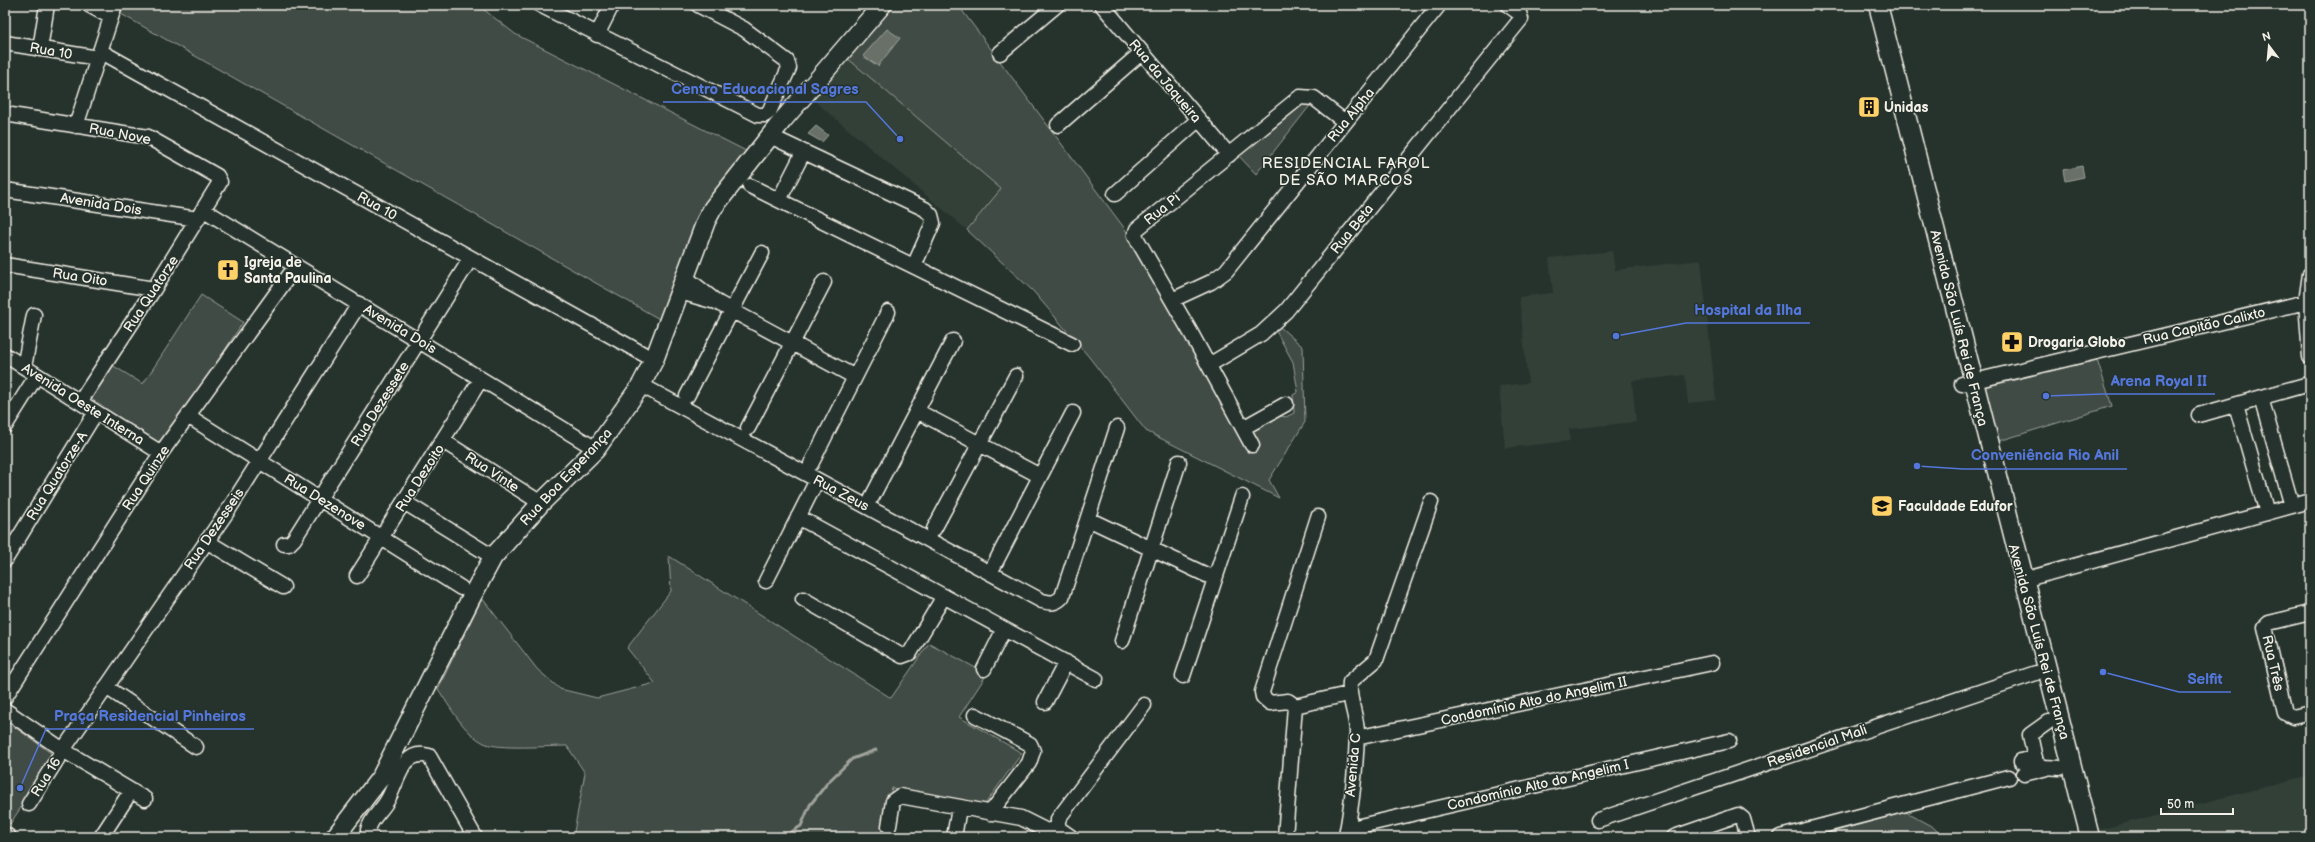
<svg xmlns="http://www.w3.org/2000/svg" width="2315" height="842" font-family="'Balsamiq Sans',sans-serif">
<rect width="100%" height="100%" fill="#26332d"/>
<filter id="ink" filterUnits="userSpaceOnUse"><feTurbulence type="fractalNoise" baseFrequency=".025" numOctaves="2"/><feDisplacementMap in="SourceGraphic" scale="8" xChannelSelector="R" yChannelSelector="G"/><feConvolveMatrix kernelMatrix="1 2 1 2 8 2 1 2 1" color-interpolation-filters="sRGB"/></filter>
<g filter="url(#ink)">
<path fill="#333f39" d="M846 57 1002 189 967 230 811 98Z
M1612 251 1615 270 1701 260 1716 400 1688 403 1685 375 1632 381 1636 422 1569 429 1570 441 1505 448 1499 386 1528 383 1519 297 1553 293 1549 258Z
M2310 775V837H2100L2098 830Z"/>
<path fill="#414b45" stroke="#9a9e96" d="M124 5H478L515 34 746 151 699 215 661 320 121 14Z
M890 5H958L1125 229 1242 434 1276 415 1286 417 1294 413 1293 395 1298 392 1293 362 1276 331 1280 327 1303 347 1305 422 1269 480 1279 498 1146 431 1089 357 1033 291 967 230 1001 189 846 57Z
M1304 99 1312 103 1256 174 1238 155Z
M201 295 243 322 161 449 88 402 112 365 143 384Z
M2097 360 2112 406 1996 442 1982 387Z
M669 556 891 698 929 643 987 674 959 717 1022 753 985 804 892 788 880 837H573L585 773 567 746C548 746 498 750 484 743 464 733 450 707 438 689L482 598 537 669 560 689 597 698 655 683 627 648 671 591Z
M5 720 55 756 10 824 5 820Z
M1906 812 1932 826 1943 837H1814Z"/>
<path fill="#676f68" stroke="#9fa39b" d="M887 29 900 38 878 66 863 56Z
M816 126 828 135 822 142 808 134Z
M2082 166 2084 177 2065 181 2063 170Z"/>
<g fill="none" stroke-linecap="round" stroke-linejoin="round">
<path stroke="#9fa39b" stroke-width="3" d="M783 837 801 826 810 805 829 781 852 759 876 750"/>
<g stroke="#f4f1e8" stroke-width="17">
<path id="minor" d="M89 5 111 17
M540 5 758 115H765L769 112 789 68 787 61 744 29 698 5
M1102 5 1229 155
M597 35 612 5
M5 43 98 58
M40 49 47 5
M100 51 654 360
M1000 53 1057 5
M5 114 148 137 217 176 220 182 154 289 80 402
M1058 125 1141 53
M76 126 115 5
M770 136 925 209 931 215 933 223 914 266
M750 186 1072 344
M5 190 198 219
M1115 194 1198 120
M779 200 803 153
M204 210 596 449
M5 265 154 289
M2310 274 2306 302 2310 357
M685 277 718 303 855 377
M680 292 712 301
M1172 300 1211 282 1226 271 1439 5
M5 355 161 453
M1209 365 1261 334 1286 311 1521 19 1519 13 1508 5
M24 367 34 315
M1962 384 2306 302
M641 385 1042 601C1051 603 1055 604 1062 597L1117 428
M687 396 762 253
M2261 398 2292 506
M2236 405 2267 513
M917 411 1040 476
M2199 415 2305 385
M188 416 461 588
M5 426 37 375
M748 428 824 282
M1243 428 1286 404
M443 441 541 503
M1252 445 1191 333 1138 241 1135 235 1137 229 1300 97 1314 98 1345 122
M811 464 888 312
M872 497 953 341
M404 502 493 557
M798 517 1096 679
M1088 519 1215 579
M934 529 1016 376
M206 541 283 587
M284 544H289L294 539 471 258
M5 560 96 412
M990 573 1073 413
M357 576 481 379
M2023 580 2310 501
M766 581 817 480
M803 599 902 656 910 653 944 596
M2310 613 2269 623 2265 627 2285 713 2293 717 2310 713
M1122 641 1179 462
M984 669 1004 629
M1183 676 1242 497
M106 687 196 747
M5 697 161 453 296 266
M1045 702 1066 662
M1295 706 1288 701 1270 703 1263 697 1262 692 1318 517
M1295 706 1348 694
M5 710 63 750 145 799
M975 715 1030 744 1033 751 1029 763 990 813
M2048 722 2030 735 2036 763 2043 767 2060 768
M1356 738 1712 663
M2021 761 2035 757
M2024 774 2047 768
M29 804 63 750 229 509 359 304
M1598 820 2036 673
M889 826 893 801 900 796 1021 818 1049 832
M1058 828V819L1144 705
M1347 829 1729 741
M1051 830 1058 828 1071 837
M5 834 9 837
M101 837 131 791
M372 837 368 830C371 817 382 811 388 799 398 782 402 748 429 756L475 837
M954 837 959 808
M1285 837 1295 706
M1346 837C1352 803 1356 767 1357 733 1357 715 1348 700 1350 682L1376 660 1431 502
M1674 837 1738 815 1743 819 1748 837
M1780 837 2009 777"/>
</g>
<g stroke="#f4f1e8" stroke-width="21">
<path id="major" d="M1878 5 2090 837
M335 837 381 777 471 598 493 557 541 503 596 449 641 385 654 360 706 221 713 208 782 121 882 5"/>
</g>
<use href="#minor" stroke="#26332d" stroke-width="14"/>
<use href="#major" stroke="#26332d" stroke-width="18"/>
</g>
</g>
<defs>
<g id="building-square" transform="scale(1.15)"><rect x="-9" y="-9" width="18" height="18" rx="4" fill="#ffd166" stroke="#26332d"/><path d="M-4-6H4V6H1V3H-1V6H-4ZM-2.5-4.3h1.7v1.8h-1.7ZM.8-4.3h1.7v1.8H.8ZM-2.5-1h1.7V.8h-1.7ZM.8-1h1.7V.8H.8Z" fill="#111"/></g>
<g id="church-square" transform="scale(1.15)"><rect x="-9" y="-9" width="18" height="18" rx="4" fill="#ffd166" stroke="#26332d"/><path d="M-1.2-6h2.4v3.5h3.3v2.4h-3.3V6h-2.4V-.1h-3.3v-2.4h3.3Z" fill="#111"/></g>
<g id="pharmacy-square" transform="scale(1.15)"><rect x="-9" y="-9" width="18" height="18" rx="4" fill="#ffd166" stroke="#26332d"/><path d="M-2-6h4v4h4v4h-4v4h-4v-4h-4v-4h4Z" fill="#111"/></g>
<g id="university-square" transform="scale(1.15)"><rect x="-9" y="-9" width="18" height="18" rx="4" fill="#ffd166" stroke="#26332d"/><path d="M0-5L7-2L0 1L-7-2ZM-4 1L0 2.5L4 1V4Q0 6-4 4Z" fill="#111"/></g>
</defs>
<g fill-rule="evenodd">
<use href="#building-square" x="1869" y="107"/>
<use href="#church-square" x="228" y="270"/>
<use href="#pharmacy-square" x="2012" y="342"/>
<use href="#university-square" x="1882" y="506"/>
</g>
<g text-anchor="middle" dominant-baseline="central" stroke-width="3" stroke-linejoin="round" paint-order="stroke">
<g font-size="14" fill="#f4f1e8" stroke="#26332d">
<text transform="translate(51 51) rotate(10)">Rua 10</text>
<text transform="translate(1165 81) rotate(50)">Rua da Jaqueira</text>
<text transform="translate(1351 115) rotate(-51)">Rua Alpha</text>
<text transform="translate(120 134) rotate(11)">Rua Nove</text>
<text transform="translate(101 204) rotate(9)">Avenida Dois</text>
<text transform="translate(377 206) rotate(29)">Rua 10</text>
<text transform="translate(1162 209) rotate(-39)">Rua Pi</text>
<text transform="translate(1352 229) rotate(-51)">Rua Beta</text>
<text transform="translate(80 277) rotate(9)">Rua Oito</text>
<text transform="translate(151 294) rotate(-57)">Rua Quatorze</text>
<text transform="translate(2204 326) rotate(-13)">Rua Capitão Calixto</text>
<text transform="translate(1959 328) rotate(76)">Avenida São Luís Rei de França</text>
<text transform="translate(400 329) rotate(31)">Avenida Dois</text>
<text transform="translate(83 404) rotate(32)">Avenida Oeste Interna</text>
<text transform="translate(380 404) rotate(-58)">Rua Dezessete</text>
<text transform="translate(492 472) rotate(33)">Rua Vinte</text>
<text transform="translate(57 476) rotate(-58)">Rua Quatorze-A</text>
<text transform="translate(566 477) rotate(-47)">Rua Boa Esperança</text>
<text transform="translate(146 478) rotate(-57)">Rua Quinze</text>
<text transform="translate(420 478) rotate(-57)">Rua Dezoito</text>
<text transform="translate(841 493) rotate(28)">Rua Zeus</text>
<text transform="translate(325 502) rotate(32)">Rua Dezenove</text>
<text transform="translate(214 529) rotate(-56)">Rua Dezesseis</text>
<text transform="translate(2039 642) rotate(75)">Avenida São Luís Rei de França</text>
<text transform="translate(2273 663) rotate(77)">Rua Três</text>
<text transform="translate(1534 701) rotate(-12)">Condomínio Alto do Angelim II</text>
<text transform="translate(1817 746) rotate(-19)">Residencial Mali</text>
<text transform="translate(1353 765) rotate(-85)">Avenida C</text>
<text transform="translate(46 777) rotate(-58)">Rua 16</text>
<text transform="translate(1538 785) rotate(-13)">Condomínio Alto do Angelim I</text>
</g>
<g font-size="14" font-weight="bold" fill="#f4f1e8" stroke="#26332d" text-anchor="start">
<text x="1884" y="107">Unidas</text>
<text x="244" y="262">Igreja de<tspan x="244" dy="16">Santa Paulina</tspan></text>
<text x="2028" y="342">Drogaria Globo</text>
<text x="1898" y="506">Faculdade Edufor</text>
</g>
<g font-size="15" letter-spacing="1" fill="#f4f1e8" stroke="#26332d">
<text x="1346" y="163">RESIDENCIAL FAROL<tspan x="1346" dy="17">DE SÃO MARCOS</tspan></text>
</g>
</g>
<path fill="none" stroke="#5377dc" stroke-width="1.5" d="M900 139L866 102H663M1616 336L1686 323H1810M2046 396L2103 394H2215M1917 466L1963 469H2127M2103 672L2179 692H2231M20 788L46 729H254"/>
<g fill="#5377dc" stroke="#26332d" stroke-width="1.5">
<circle cx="900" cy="139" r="4"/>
<circle cx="1616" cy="336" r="4"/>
<circle cx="2046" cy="396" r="4"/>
<circle cx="1917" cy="466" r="4"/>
<circle cx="2103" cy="672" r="4"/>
<circle cx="20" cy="788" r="4"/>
</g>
<g font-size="15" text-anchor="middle" font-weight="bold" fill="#5377dc" stroke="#26332d" stroke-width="3" stroke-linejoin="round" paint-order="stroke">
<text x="765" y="94">Centro Educacional Sagres</text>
<text x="1748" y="315">Hospital da Ilha</text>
<text x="2159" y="386">Arena Royal II</text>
<text x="2045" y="460">Conveniência Rio Anil</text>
<text x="2205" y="684">Selfit</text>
<text x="150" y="721">Praça Residencial Pinheiros</text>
</g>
<rect width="2315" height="842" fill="none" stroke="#26332d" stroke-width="20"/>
<rect x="10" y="10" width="2295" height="822" fill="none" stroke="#f4f1e8" stroke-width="1.5" filter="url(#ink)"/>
<g transform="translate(2269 46) rotate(344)" stroke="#26332d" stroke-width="3" paint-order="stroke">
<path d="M0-3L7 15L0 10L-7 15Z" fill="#f4f1e8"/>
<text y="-6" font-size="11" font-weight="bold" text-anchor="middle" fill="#f4f1e8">N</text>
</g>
<path d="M2161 808v6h72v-6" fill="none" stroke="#f4f1e8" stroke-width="2"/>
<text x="2167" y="808" font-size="12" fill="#f4f1e8" stroke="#26332d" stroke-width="3" paint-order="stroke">50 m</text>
</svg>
